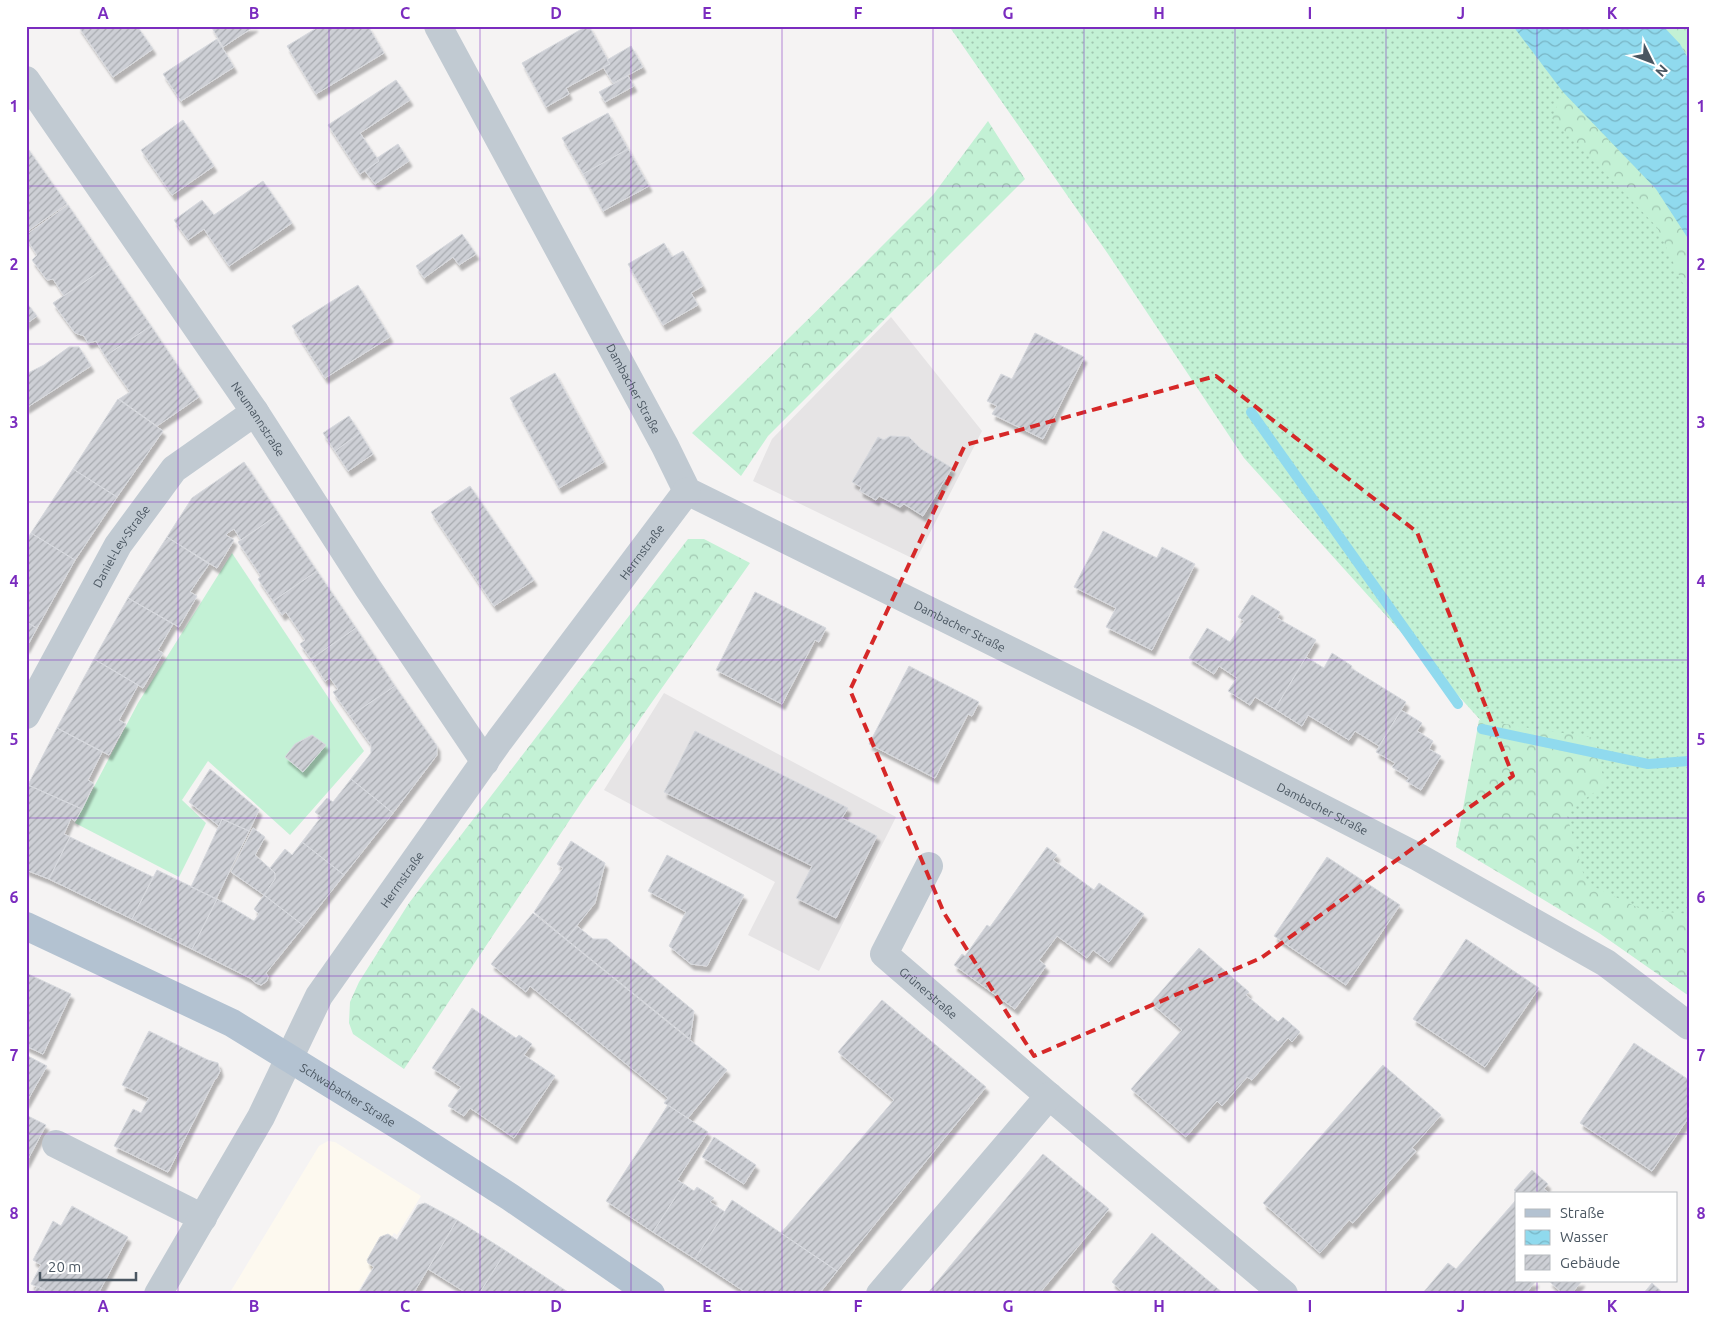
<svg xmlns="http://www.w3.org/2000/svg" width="1715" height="1320" font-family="Ubuntu,sans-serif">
<defs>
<pattern id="grass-dots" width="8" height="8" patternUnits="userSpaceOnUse" patternTransform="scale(1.25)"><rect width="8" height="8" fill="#c3f1d5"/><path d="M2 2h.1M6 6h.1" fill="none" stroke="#a0c6b0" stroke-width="1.8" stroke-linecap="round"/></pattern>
<pattern id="forest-crowns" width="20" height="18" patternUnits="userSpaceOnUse" patternTransform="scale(1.25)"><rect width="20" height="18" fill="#c3f1d5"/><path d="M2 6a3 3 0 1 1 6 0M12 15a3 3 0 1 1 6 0" fill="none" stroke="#a0c6b0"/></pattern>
<pattern id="water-waves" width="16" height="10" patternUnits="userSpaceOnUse" patternTransform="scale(1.25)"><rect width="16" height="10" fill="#90daee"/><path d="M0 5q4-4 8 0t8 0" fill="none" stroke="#78b4c4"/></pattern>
<pattern id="building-hatch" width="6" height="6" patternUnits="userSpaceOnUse" patternTransform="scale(1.25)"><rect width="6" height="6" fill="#cdcfd5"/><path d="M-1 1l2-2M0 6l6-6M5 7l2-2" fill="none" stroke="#a8abb0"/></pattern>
<filter id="shadow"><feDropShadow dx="3" dy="5.5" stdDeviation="1" flood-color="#0004"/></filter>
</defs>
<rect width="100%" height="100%" fill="#f5f3f3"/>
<path fill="#fdf9ef" d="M328 1141 335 1142 421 1196 397 1235 394 1233 356 1294H229L319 1146Z"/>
<path fill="#e6e4e5" d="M891 317 982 431 916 560 753 481 772 439Z
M664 693 896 817 819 971 748 935 775 882 604 790Z"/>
<path fill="url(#grass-dots)" d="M949 26H1689V987L1608 930 1456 844 1483 723 1244 458 1108 254Z"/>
<path fill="url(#forest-crowns)" d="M1663 26H1689V60L1680 44Z
M1563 92 1656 189 1689 240V297L1657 227 1552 118Z
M988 121 1025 179 768 436 741 476 692 433 844 284 933 195Z
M688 539H704L750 563 583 800 404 1069 353 1034 349 1023 350 1002 359 982 409 903Z
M1479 720 1595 738 1605 785 1566 812 1586 883 1643 910 1689 914V996L1599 933 1456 847Z"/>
<path fill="#c3f1d5" d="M232 553 364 751 290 835 208 761 182 800 206 823 179 877 75 823 138 703Z"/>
<path fill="url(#water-waves)" d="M1513 26H1663L1680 44 1689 60V240L1656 189 1563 92Z"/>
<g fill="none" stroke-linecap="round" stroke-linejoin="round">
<path stroke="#90daee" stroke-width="10" d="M1251 412 1458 704
M1482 729 1648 764 1689 761"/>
</g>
<path fill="url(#building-hatch)" stroke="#d7d9de" filter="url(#shadow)" d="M78 26H137L153 49 113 77Z
M211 26H255L223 47Z
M320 26H368L384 53 316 94 287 46Z
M587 26H589L610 64 566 88 569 94 546 107 522 63Z
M217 39 234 67 181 101 163 74Z
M631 46 643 67 613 83 603 67 610 64 607 60Z
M628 76 634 86 605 102 599 92Z
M396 80 410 100 360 133 379 161 360 174 328 125Z
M608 113 628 149 583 174 562 138Z
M183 120 214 166 172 195 141 150Z
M398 144 409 161 375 184 365 171 379 161 377 158Z
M26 146 67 204 26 232Z
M628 149 649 186 603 211 583 174Z
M263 181 292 223 229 266 204 229 188 240 174 220 202 200 214 215Z
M68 205 109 265 64 296 53 279 47 280 32 260 37 255 26 238V235Z
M462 234 476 254 459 265 453 257 424 278 416 266Z
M664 243 672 257 683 251 703 286 691 293 698 305 663 325 628 264Z
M109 265 151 326 105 356 96 341 88 343 84 336 75 333 53 303Z
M358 285 390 337 325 378 292 326Z
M26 302 37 316 26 324Z
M151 326 199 397 157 426 119 399 130 392 105 356Z
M1035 333 1084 357 1043 439 992 414 997 406 987 401 1001 374 1012 379Z
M69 347H79L91 366 26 408V374L44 365Z
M555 373 604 462 559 488 510 398Z
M118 399 163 431 117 497 73 469Z
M349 416 360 433 335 451 323 433Z
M360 433 373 454 348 471 335 451Z
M890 436 909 437 921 449 952 468 923 516 904 504 900 507 879 496 876 500 860 491 861 487 852 482 878 437 884 440Z
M244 462 279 514 241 540 234 529 229 532 226 535 234 540 217 568 167 537 192 498Z
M73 469 117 497 75 560 31 533Z
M470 486 534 580 494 606 431 512Z
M279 514 317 571 273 601 258 579 261 576 238 542Z
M1103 531 1157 558 1162 547 1195 564 1152 650 1106 627 1116 608 1074 587Z
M31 533 75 560 37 628 26 622V541Z
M167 537 209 564 190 592 197 596 179 627 128 598Z
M317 571 356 628 311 659 300 644 305 640 286 612 282 615 273 601Z
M755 592 826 628 819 642 815 640 782 704 716 670Z
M1252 595 1280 612 1277 618 1316 640 1275 709 1255 697 1250 705 1228 691 1237 678 1219 666 1214 674 1189 658 1207 628 1230 642 1244 621 1238 617Z
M128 598 173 624 158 650 163 653 143 688 94 659Z
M26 622 37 628 26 648Z
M356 628 395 686 350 716 333 692 338 689 330 678 325 681 311 659Z
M1332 653 1352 666 1351 668 1406 702 1379 746 1355 731 1349 740 1308 715 1302 726 1275 709 1306 657 1324 668Z
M94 659 138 685 119 720 126 724 109 755 57 728Z
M909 666 979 702 972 716 968 714 935 778 869 744Z
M395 686 437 746V755L393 813 351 779 371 753V745L350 716Z
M1401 710 1422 723 1417 731 1433 741 1429 749 1441 756 1421 790 1406 781 1409 778 1392 767 1395 763 1376 752Z
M57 728 102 752 88 780 94 784 82 809 28 785Z
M695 731 848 808 842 818 877 836 836 918 796 898 812 866 664 792Z
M312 735 326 745 303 772 285 757 295 744Z
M210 769 259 810 249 831 222 819 219 826 189 802Z
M351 779 393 813 344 875 302 842 321 817 315 812 327 798 333 802Z
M28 785 82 809 75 821 71 818 64 834 70 837 49 879 26 870V789Z
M222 819 249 831 216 899 191 887Z
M253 828 265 837 255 855 275 873V879L264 895 231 872Z
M70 837 153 877 132 919 49 879Z
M571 841 605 863 595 903 566 939 534 912 563 868 557 864Z
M302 842 344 875 304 926 264 895 275 879V873L270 868 285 849 292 855Z
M1047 847 1057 855 1053 860 1094 890 1099 883 1144 914 1109 962 1093 950 1087 958 1057 936 1039 960 1046 966 1015 1009 954 965 962 954 965 956 987 925 990 927Z
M667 855 744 895 707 966 691 964 669 946 686 912 648 891Z
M1327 857 1400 905 1346 985 1274 936Z
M157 870 217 899 192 949 132 919Z
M264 895 304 926 266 973 268 977 267 981 261 985 256 983 250 978 192 949 217 899 254 921 259 914 254 909Z
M533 913 727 1070 688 1118 664 1103 668 1098 530 986 526 992 491 964Z
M577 926 593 939H607L694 1011 690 1039 566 939Z
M1466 939 1539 988 1485 1067 1413 1019Z
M1199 948 1249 992 1246 995 1278 1022 1283 1017 1300 1032 1292 1042 1288 1038 1252 1080 1247 1077 1222 1106 1217 1101 1186 1137 1131 1089 1182 1030 1151 1003Z
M26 973 71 994 43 1054 26 1046Z
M882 1000 986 1087 837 1271 781 1233 894 1100 838 1052Z
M472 1008 516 1038 519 1035 532 1044 524 1055 555 1076 514 1138 470 1108 464 1116 448 1106 461 1087 432 1068Z
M149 1031 208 1060 218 1063 220 1071 216 1079H215L168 1172 114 1146 133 1109 141 1113 149 1098 122 1085Z
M1634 1043 1689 1080V1117L1652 1171 1580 1123Z
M26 1055 47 1066 26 1103Z
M1383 1065 1441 1115 1412 1148 1416 1151 1353 1223 1349 1220 1320 1253 1263 1203Z
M668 1105 708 1132 677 1180 684 1184 653 1232 606 1201Z
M26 1115 46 1125 26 1163Z
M714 1137 756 1165 744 1184 702 1157Z
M1043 1154 1109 1209 1039 1294H927Z
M1532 1170 1548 1184 1544 1189 1550 1194H1518L1514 1190Z
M684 1184 694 1191 697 1187 714 1198 710 1202 725 1212 695 1259 653 1232Z
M732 1200 837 1271 819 1294H748L695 1259Z
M1516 1200V1281H1536L1525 1294H1422L1448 1263 1456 1269Z
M425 1203 457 1220 413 1294H358L374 1267 368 1263 367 1260 380 1237 388 1234 397 1240 418 1205Z
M72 1206 128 1237 98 1294H52L31 1284 41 1265 33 1260 53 1221 61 1226Z
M457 1220 506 1251 479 1294H468L428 1269Z
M1152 1233 1224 1294H1125L1112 1282Z
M506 1251 571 1294H479Z
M1549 1281H1582L1571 1294H1563Z
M1652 1283 1664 1294H1643Z
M38 1286 52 1294H26V1289L33 1293Z"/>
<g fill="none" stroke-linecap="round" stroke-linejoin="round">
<g stroke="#c1cad2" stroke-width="28">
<path id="s1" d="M438 26 665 446 687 491 1143 716 1418 857 1606 963 1689 1026"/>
<path id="s2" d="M26 80 255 412 368 588 485 762"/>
<path id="s3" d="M26 715 118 545 174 469 255 412"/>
<path id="s4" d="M929 866 884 954 1049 1096 1284 1294"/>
<path d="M56 1144 203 1218"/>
<path id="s5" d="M158 1294 261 1117 319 996 499 741 687 491"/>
<path d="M880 1294 1049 1096"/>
</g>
<path stroke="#b3c2d1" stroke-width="28" id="s6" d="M26 926 232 1023 409 1132 510 1197 651 1294"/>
</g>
<path fill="none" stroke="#d62828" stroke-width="4" stroke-dasharray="10 6" stroke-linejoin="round" d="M1216 376 1417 532 1513 776 1261 958 1034 1056 944 913 850 690 965 445Z"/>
<path fill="none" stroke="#7b2cbf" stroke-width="1" stroke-opacity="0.55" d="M178 26V1294M329 26V1294M480 26V1294M631 26V1294M782 26V1294M933 26V1294M1084 26V1294M1235 26V1294M1386 26V1294M1537 26V1194M26 186H1689M26 344H1689M26 502H1689M26 660H1689M26 818H1689M26 976H1689M26 1134H1689M1537 1281V1294"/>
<g text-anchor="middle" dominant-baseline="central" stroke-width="4.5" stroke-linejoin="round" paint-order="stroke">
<g font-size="12" fill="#4a5661" stroke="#fff">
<text stroke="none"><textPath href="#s1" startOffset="412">Dambacher Straße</textPath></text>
<text stroke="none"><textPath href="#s2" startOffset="411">Neumannstraße</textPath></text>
<text stroke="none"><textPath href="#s3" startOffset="194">Daniel-Ley-Straße</textPath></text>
<text stroke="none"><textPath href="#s5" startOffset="888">Herrnstraße</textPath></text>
<text stroke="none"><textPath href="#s1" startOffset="832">Dambacher Straße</textPath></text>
<text stroke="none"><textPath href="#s1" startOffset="1238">Dambacher Straße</textPath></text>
<text stroke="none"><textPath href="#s5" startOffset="482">Herrnstraße</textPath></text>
<text stroke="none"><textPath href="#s4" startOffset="158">Grünerstraße</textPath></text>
<text stroke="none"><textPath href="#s6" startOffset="364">Schwabacher Straße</textPath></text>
</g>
</g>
<rect width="1715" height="1320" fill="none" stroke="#ffffff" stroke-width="55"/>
<rect x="1515" y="1192" width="162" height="90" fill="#ffffff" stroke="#b7bbc0"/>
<rect x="1525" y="1209" width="25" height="8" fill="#b3c2d1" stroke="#b7bbc0"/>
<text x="1560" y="1218" font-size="15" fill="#4a5661">Straße</text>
<rect x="1525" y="1230" width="25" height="15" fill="url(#water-waves)" stroke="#b7bbc0"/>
<text x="1560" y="1242" font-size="15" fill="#4a5661">Wasser</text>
<rect x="1525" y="1255" width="25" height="15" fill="url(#building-hatch)" stroke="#b7bbc0"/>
<text x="1560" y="1268" font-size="15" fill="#4a5661">Gebäude</text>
<g transform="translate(1652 62) rotate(132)" stroke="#ffffff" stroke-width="4" paint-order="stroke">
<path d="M0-4L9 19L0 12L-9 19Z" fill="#4a5661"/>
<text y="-8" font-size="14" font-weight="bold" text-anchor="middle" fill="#4a5661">N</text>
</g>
<path d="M40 1272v8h96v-8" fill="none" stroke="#4a5661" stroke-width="2.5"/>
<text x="48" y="1272" font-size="15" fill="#4a5661" stroke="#ffffff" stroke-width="4" paint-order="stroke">20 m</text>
<rect x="28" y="28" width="1660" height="1264" fill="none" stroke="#7b2cbf" stroke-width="2"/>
<g font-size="16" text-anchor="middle" font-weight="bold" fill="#7b2cbf">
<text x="103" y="19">A</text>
<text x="254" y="19">B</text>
<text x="405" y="19">C</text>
<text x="556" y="19">D</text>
<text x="707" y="19">E</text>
<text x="858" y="19">F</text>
<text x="1008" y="19">G</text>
<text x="1159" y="19">H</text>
<text x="1310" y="19">I</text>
<text x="1461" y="19">J</text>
<text x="1612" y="19">K</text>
<text x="14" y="112">1</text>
<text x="1701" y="112">1</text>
<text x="14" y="270">2</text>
<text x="1701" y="270">2</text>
<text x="14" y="428">3</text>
<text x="1701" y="428">3</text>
<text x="14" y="587">4</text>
<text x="1701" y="587">4</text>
<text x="14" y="745">5</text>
<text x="1701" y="745">5</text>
<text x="14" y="903">6</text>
<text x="1701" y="903">6</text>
<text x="14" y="1061">7</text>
<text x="1701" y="1061">7</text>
<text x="14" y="1219">8</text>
<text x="1701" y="1219">8</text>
<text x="103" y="1312">A</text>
<text x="254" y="1312">B</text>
<text x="405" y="1312">C</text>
<text x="556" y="1312">D</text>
<text x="707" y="1312">E</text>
<text x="858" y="1312">F</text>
<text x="1008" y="1312">G</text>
<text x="1159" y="1312">H</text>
<text x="1310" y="1312">I</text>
<text x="1461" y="1312">J</text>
<text x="1612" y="1312">K</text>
</g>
</svg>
